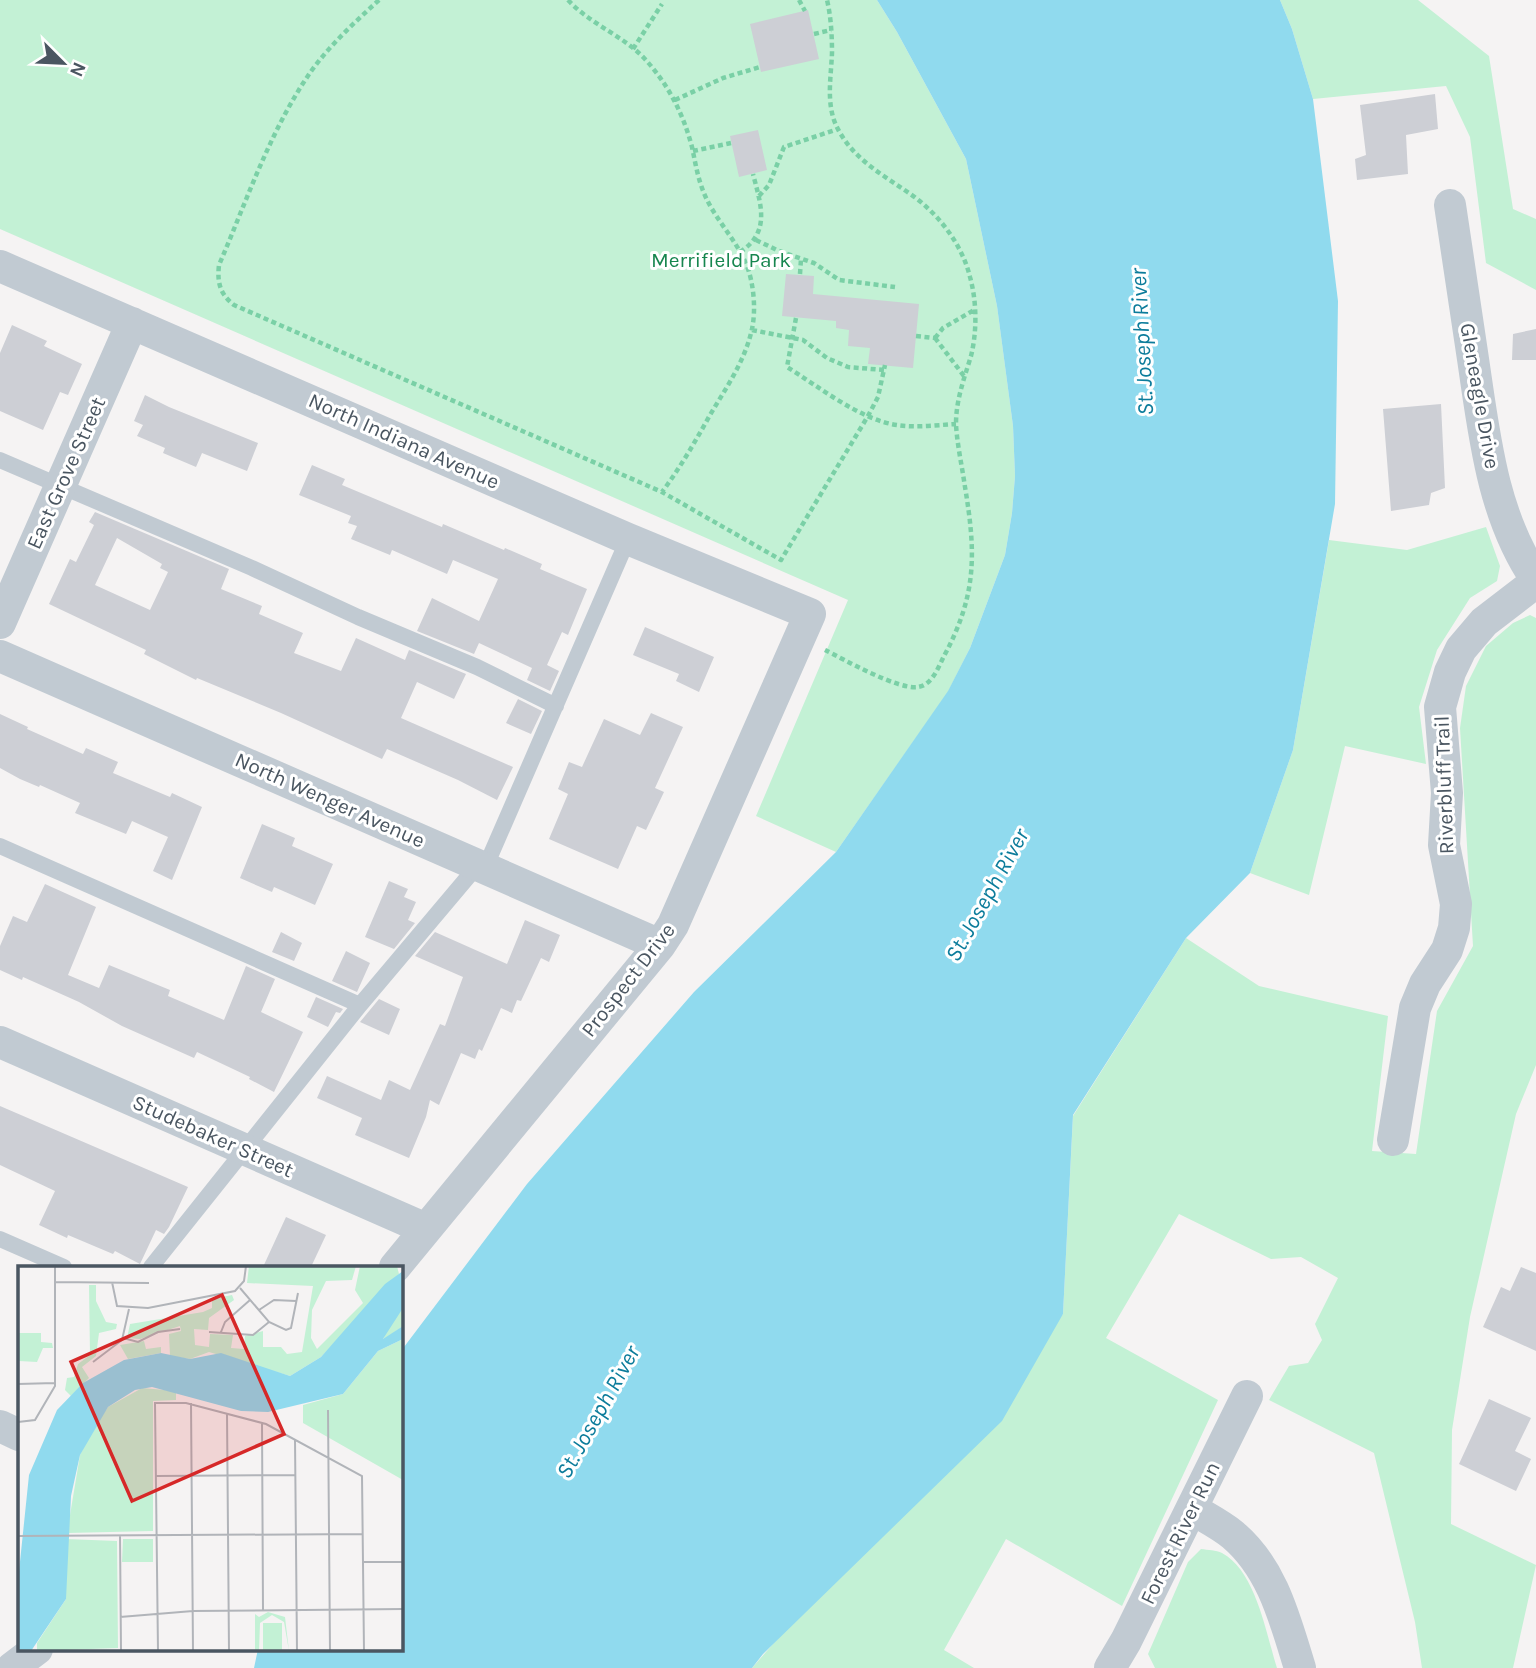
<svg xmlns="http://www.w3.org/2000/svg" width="1536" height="1668" font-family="Karla,sans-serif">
<rect width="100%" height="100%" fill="#f5f3f3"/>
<path fill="#c3f1d5" d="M0 0H877L897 32 966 159 997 306 1013 426 1015 476 1012 513 1005 555 970 648 948 692 836 852 756 816 848 600 0 229Z
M1280 0H1418L1489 56 1513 209 1536 219V290L1486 263 1470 137 1446 86 1313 99 1292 29Z
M1486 527 1500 566 1497 581 1470 598 1437 650 1419 707 1426 764 1345 746 1309 895 1250 873 1293 750 1329 540 1407 550Z
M1530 615 1536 618V1065L1516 1114 1470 1317 1452 1430 1451 1524 1536 1565 1513 1668H1422L1415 1622 1374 1453 1269 1400 1289 1366 1308 1363 1322 1340 1315 1324 1338 1278 1301 1257 1271 1259 1179 1214 1106 1338 1218 1400 1122 1606 1006 1539 944 1650 974 1668H752L1063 1314 1073 1116 1186 938 1259 986 1388 1016 1372 1151 1416 1154 1437 1011 1473 946 1460 728 1466 686 1486 646 1513 623Z
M1201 1549C1208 1550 1216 1550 1222 1553 1256 1571 1266 1634 1277 1668H1155L1148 1654 1188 1562Z"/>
<path fill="#90daee" d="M877 0H1280L1292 29 1313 99 1338 301 1335 504 1293 750 1250 873 1186 938 1073 1115 1063 1314 1002 1421 763 1654 752 1668H254L258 1649H401V1351L527 1184 694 992 836 852 948 691 970 648 1005 555 1012 513 1015 476 1013 426 997 306 966 159 897 32Z"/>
<path fill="#cdcfd5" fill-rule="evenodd" d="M808 10 819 59 761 72 750 24Z
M1435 94 1438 129 1406 135 1408 174 1357 180 1355 159 1366 155 1360 105Z
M758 130 767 170 739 177 730 136Z
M786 274 814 276 813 294 919 304 913 368 868 364 870 348 848 346 849 330 836 328V321L782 316Z
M12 325 47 341 44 346 82 364 68 395 60 392 43 430 0 411V353Z
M1536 329V360H1512L1513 334Z
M145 395 169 407 258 443 247 471 202 453 196 467 163 453 165 448 137 436 143 425 134 421Z
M1441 404 1445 488 1431 493 1429 505 1391 511 1383 409Z
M312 465 345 479 342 485 442 527 443 524 504 550 505 548 542 564 540 569 587 589 568 635 562 632 547 665 559 671 550 691 527 680 532 668 479 643 474 654 417 631 432 598 479 621 498 579 453 560 447 574 392 550 390 555 351 539 357 526 348 523 351 516 299 495Z
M95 512 229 569 221 589 262 606 259 614 303 633 294 653 341 671 356 638 405 660 409 650 466 674 454 699 417 682 401 718 513 767 497 800 458 780 387 749 382 759 281 713 197 678 196 680 144 654 146 650 49 604 70 559 76 562 94 525 89 522ZM117 538 162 564 160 568 168 572 150 610 95 585Z
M645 627 714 657 699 692 676 681 679 674 633 655Z
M518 699 542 711 531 734 506 723Z
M651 713 683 727 655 788 664 792 646 830 637 826 618 869 549 839 568 794 558 789 569 762 582 767 604 719 640 735Z
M0 714 28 727 27 729 83 754 86 748 118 762 113 773 170 797 172 793 202 807 172 880 153 871 168 837 132 821 126 834 75 813 80 803 40 785 39 787 20 779 0 768Z
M262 824 295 838 292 846 333 864 315 905 274 887 272 892 240 878Z
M389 881 408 889 404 897 416 902 408 920 415 923 394 949 365 937Z
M45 884 96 907 68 975 99 988 109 965 170 990 168 996 224 1020 246 966 275 979 261 1012 303 1032 274 1092 249 1079 250 1077 197 1052 194 1058 122 1026 79 1002 23 977 22 980 0 970V946L13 916 27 922Z
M525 920 560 935 549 962 541 958 521 1001 517 1000 512 1013 501 1008 482 1051 479 1049 475 1059 461 1053 439 1105 430 1100 426 1117 409 1158 355 1135 362 1118 317 1098 327 1076 381 1100 389 1080 410 1090 440 1024 445 1026 463 977 415 956 435 932 507 964Z
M281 932 302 943 294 961 272 952Z
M346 951 370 963 357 992 332 981Z
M316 997 343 1009 340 1013 336 1012 328 1027 307 1017Z
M379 999 400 1009 389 1035 360 1022Z
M0 1106 188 1187 169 1227 164 1234 156 1230 140 1264 115 1251 113 1254 68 1235 67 1238 39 1225 55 1191 0 1165Z
M286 1217 326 1235 311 1267H263Z
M1521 1267 1536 1273V1351L1483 1327 1501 1287 1510 1291Z
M1489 1399 1531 1418 1515 1451 1531 1459 1516 1491 1459 1464Z"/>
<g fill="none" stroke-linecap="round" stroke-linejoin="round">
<path stroke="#7ad0a6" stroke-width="4.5" stroke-dasharray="5 3.5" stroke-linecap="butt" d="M379 0C355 22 331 44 312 70 271 128 247 200 219 265 217 283 220 294 234 305L662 492 781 560 868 416 878 397 885 365
M568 0C590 24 622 35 644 58 668 84 683 113 692 147 695 161 697 174 702 188 712 217 736 238 747 266 754 285 756 310 752 329 745 361 726 388 710 415 695 442 680 468 662 492
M799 0 805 11
M814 34 831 30
M633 49 662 4
M675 100 723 78 760 67
M693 151 731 143
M759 196 769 185 784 147 838 129
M756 240 779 251 814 263 839 280 895 287
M740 252C771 232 761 205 753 174
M800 274 801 259
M796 318 787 367C818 386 860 420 897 425 916 428 937 425 956 424
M752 330 803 340 827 358 848 367 884 370
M916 336 935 338
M935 338 943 328 974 310
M935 338 964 376
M825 650C845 660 898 690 918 687 932 685 938 668 944 656 977 595 976 553 965 487 962 466 957 444 956 424 956 400 964 379 971 356 977 332 977 302 970 277 962 244 938 213 909 193 883 175 855 160 839 131 825 107 831 79 832 53 832 35 831 17 827 0"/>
<path stroke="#c1cad2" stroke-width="16" d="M0 460 252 568 358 617 477 667 556 706
M0 846 360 1005
M485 868 628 539
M0 1239 64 1267
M151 1267 360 1005 478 865"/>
<path stroke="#c1cad2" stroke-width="32" d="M1450 205C1458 256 1465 308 1473 359 1484 433 1492 515 1536 579
M0 266 628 539 810 614 673 925 660 945 395 1267
M0 623 132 323
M0 656 660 945
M0 1042 426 1229
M1393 1140 1415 1008 1425 984 1447 950 1454 928 1456 904 1444 845 1447 793 1440 707 1450 672 1461 649 1484 622 1536 582
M0 1426 19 1435
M1192 1509C1205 1517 1221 1525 1233 1535 1273 1569 1285 1620 1300 1668
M12 1668 37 1649
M1110 1668 1126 1641 1247 1396"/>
</g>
<g text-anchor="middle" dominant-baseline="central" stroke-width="6" stroke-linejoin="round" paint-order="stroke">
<g font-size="21" fill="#17864f" stroke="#fff">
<text x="721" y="260">Merrifield Park</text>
</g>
<g font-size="21" fill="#4a5661" stroke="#fff">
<text transform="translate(1480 396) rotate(80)">Gleneagle Drive</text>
<text transform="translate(404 441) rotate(24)">North Indiana Avenue</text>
<text transform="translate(66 473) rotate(-66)">East Grove Street</text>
<text transform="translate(1444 785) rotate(-92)">Riverbluff Trail</text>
<text transform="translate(330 800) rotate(24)">North Wenger Avenue</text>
<text transform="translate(628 980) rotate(-52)">Prospect Drive</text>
<text transform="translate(213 1136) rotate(24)">Studebaker Street</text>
<text transform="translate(1180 1533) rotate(-64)">Forest River Run</text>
</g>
<g font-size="23" font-style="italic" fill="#0c7c9b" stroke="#fff">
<text transform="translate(1142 342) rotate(-93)">St. Joseph River</text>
<text transform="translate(987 895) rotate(-61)">St. Joseph River</text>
<text transform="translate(598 1412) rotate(-61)">St. Joseph River</text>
</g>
</g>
<g transform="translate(18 1266)">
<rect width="385" height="385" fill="#f5f3f3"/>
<path d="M231 0H338L334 14 308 15 294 44 293 72 299 83 345 37 337 24 342 0H379L381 8 303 91 272 110 191 86 172 93 152 90 151 68 163 65 162 60 122 73 109 72 112 58 185 46 194 42V33L214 29 216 34 191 52 190 64 176 63 177 79 191 81 192 68 215 69 213 82 226 83 227 70 245 65V81H263L269 88 284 86 295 20 229 17ZM71 19H78V35L88 56 99 58 98 63 81 67 78 90 64 101 71 112 53 130 47 124 49 112 56 111 60 98 72 89ZM385 42V60L365 74 369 62ZM1 67H23V76L34 77 35 82H25L19 96 1 95ZM385 73V214L285 157V139L325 128 360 85ZM126 75 128 83 143 81V87L110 93 102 79ZM124 122 158 125V134L135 135V265L49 267 62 189 75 162 90 141ZM48 273 99 275 100 382 19 385V377L48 333ZM135 273V296H104L105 273ZM250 346 267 351 271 385 266 356 254 349 242 357 241 385H237V348L241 351ZM245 357H264V385H245Z" fill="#c3f1d5"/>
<path d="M385 5V42L365 73 385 60V73L360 85 325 128 250 146 223 145 134 121 117 124 90 141 62 189 53 230 48 333 13 385H0V315L11 209 39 144 65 117 106 94 143 87 172 93 203 87 272 110 303 91 367 18Z" fill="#90daee"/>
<path fill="none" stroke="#b1b4b9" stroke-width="2" d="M37 16 131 17M94 16 99 40 130 42 217 25 226 15 228 0M222 22 251 56 268 64 273 62 280 27M241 44 256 34 278 35M191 66 235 69 251 56M203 66 207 56 232 34M105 72 120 76 140 66 162 63M75 96 104 74 111 43M0 118 37 117M173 137 175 385M310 144 312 385M209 147 211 385M0 156 17 154 37 120V0M244 156 245 344M277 173 279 385M138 210 277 209M102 269 103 385M0 270 345 268M345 296H385M102 351 175 345 385 343M140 385 137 137H168L248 158 344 210 346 385"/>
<path fill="#d62828" fill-opacity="0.15" stroke="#d62828" stroke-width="3.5" d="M204 29 266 168 114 235 53 96Z"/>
<rect width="385" height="385" fill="none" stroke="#4a5661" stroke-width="3.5"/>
</g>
<g transform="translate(63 63) rotate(114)" stroke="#ffffff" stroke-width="5" paint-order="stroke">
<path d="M0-5L12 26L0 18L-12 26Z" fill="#4a5661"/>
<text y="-10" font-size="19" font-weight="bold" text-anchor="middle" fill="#4a5661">N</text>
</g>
</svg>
